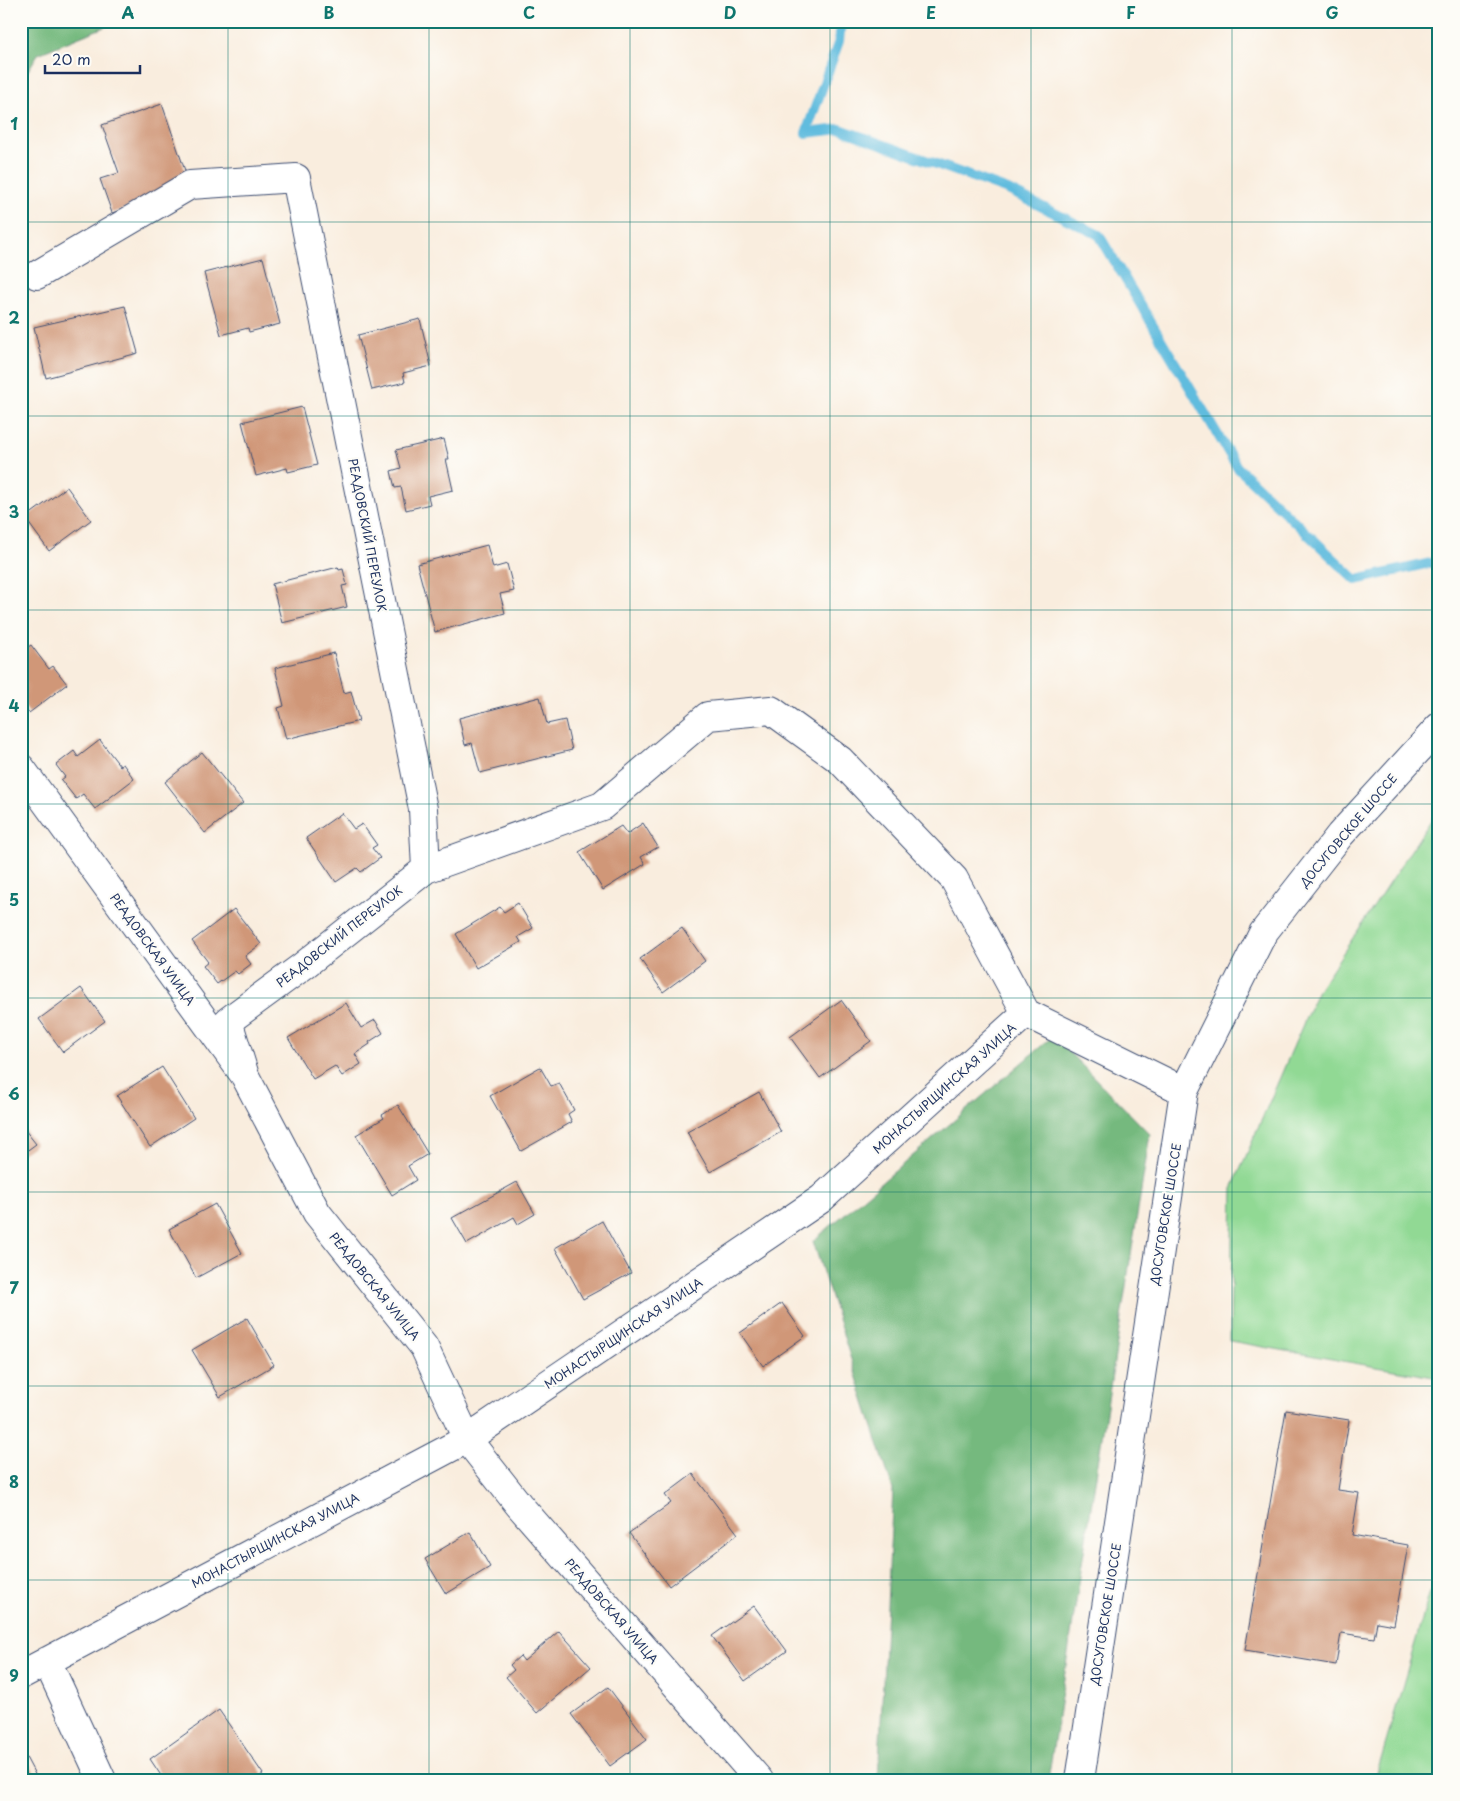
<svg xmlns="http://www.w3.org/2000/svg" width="1460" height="1801" font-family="'Playpen Sans',sans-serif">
<rect width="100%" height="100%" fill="#fdfcf7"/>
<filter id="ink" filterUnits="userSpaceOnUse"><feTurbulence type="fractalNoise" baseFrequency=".02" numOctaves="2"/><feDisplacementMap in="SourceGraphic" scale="10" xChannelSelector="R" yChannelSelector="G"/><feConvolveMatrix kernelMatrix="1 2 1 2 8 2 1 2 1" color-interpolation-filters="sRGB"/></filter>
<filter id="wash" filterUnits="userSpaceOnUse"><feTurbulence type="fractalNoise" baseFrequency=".0096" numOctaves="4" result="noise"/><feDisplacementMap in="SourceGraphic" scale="20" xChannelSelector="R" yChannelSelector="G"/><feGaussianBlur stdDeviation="1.12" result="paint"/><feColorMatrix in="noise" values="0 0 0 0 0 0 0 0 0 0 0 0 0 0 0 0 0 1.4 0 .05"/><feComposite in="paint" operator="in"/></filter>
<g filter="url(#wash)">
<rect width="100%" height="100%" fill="#f9edde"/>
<path fill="#91d994" stroke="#568479" d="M1439 808V1378L1230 1341 1233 1186 1317 992Z
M1439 1561V1780H1375Z"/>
<path fill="#74b97e" stroke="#48746e" d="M21 21H119L38 54 21 82Z
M1053 1036 1150 1134 1048 1780H878L893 1490 813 1241Z"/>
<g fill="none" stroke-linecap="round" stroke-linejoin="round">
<path stroke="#60bcde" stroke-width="10" d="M841 21 839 41 806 133 840 129 1008 190 1099 235 1237 467 1356 580 1439 561"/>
</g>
<g id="blocks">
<path fill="#d09778" d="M162 104 190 185 112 213 100 179 119 173 102 125Z
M263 258 280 324 249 332 248 328 221 335 204 273Z
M125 306 138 353 46 378 34 327Z
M420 319 431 366 403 373 405 382 372 390 358 335Z
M302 407 317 465 288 472 287 468 256 476 242 422Z
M444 439 449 459H446L453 490 428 496 430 504 406 510 401 487 395 488 391 471 401 468 396 450Z
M67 487 91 520 49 551 25 518Z
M487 545 493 568 507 564 514 591 500 594 505 613 435 632 417 564Z
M338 567 339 570 343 569 347 585 342 586 347 607 282 623 272 584Z
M31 645 49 669 53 666 67 684 29 713 21 703V652Z
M334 653 344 693 351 691 359 721 286 739 278 708 284 706 275 668Z
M540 697 547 724 565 720 572 750 480 773 472 743 465 745 459 718Z
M100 740 120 766 123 764 134 779 95 809 83 794 76 799 61 780 65 777 56 765 74 751 78 757Z
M202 752 243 803 205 833 165 782Z
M342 813 354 829 362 824 377 845 372 848 380 858 361 872 357 868 336 882 306 838Z
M643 823 658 847 641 857 645 864 603 890 579 852 621 826 627 834Z
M518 903 533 928 518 937 521 942 476 968 456 934 500 907 504 912Z
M234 909 261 944 245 956 251 964 238 974 235 971 217 984 203 966 208 962 192 941Z
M682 928 705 961 663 992 640 959Z
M81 988 105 1021 63 1052 39 1019Z
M841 1000 871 1041 820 1078 790 1037Z
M346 1003 361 1028 375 1020 383 1033 369 1042 370 1044 355 1054 361 1064 342 1076 335 1066 313 1079 288 1038Z
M162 1067 194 1118 150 1147 117 1096Z
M540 1067 551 1086 559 1083 574 1110 568 1114 572 1122 521 1151 490 1096Z
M759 1092 781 1132 710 1172 687 1132Z
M398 1105 428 1154 408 1166 416 1180 392 1195 356 1135 384 1118 382 1115Z
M21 1125 36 1144 21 1155Z
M517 1182 535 1214 518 1224 514 1217 467 1244 452 1218Z
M215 1204 242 1253 196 1278 169 1229Z
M602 1221 631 1273 583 1299 555 1248Z
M782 1303 805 1336 763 1366 740 1333Z
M247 1318 274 1365 220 1397 192 1350Z
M1286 1410 1349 1420 1338 1490 1359 1493 1352 1535 1408 1545 1394 1625 1377 1622 1374 1638 1341 1633 1336 1665 1245 1650Z
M693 1474 738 1534 669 1586 629 1533 671 1503 665 1495Z
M470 1532 490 1567 446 1594 425 1559Z
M754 1606 787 1651 745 1681 712 1636Z
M559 1631 591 1667 537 1713 506 1677 514 1670 510 1665 520 1656 524 1661Z
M608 1687 647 1739 610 1766 571 1714Z
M219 1710 263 1774 255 1780H164L150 1759Z
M21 1748 38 1780H21Z"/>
</g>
</g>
<g filter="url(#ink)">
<use href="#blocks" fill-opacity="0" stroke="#3c4c71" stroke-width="1"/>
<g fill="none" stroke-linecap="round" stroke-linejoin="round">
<g stroke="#3c4c71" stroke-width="30">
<path id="minor" d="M37 275 190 185 296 178 423 809 426 869 303 966 228 1021 245 1076
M21 768 245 1076 317 1213 424 1347 467 1439 519 1505 759 1780
M426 869 602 806 708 716 771 710 840 760 954 879 1026 1013
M47 1661 102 1780
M21 1675 467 1439 821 1199 1026 1013 1184 1091"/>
</g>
<g stroke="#3c4c71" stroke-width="30">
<path id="major" d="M1080 1780 1184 1091 1263 933 1340 835 1439 727"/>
</g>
<use href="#minor" stroke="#fff" stroke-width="28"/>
<use href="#major" stroke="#fff" stroke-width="28"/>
</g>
</g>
<path fill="none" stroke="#0f766e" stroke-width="1" stroke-opacity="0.55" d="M228 21V1780M429 21V1780M630 21V1780M830 21V1780M1031 21V1780M1232 21V1780M21 222H1439M21 416H1439M21 610H1439M21 804H1439M21 998H1439M21 1192H1439M21 1386H1439M21 1580H1439"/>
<g text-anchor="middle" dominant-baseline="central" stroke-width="4.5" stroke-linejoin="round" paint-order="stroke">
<g font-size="12" fill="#1b2f5e" stroke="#fdfcf7">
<text transform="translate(368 535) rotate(79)">РЕАДОВСКИЙ ПЕРЕУЛОК</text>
<text transform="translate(1348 830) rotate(-50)">ДОСУГОВСКОЕ ШОССЕ</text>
<text transform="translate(339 936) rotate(-38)">РЕАДОВСКИЙ ПЕРЕУЛОК</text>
<text transform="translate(153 949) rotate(54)">РЕАДОВСКАЯ УЛИЦА</text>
<text transform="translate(944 1088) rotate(-42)">МОНАСТЫРЩИНСКАЯ УЛИЦА</text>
<text transform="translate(1165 1214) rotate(-81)">ДОСУГОВСКОЕ ШОССЕ</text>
<text transform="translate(375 1286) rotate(51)">РЕАДОВСКАЯ УЛИЦА</text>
<text transform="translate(623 1333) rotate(-34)">МОНАСТЫРЩИНСКАЯ УЛИЦА</text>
<text transform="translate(275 1540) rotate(-28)">МОНАСТЫРЩИНСКАЯ УЛИЦА</text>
<text transform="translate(612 1611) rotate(49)">РЕАДОВСКАЯ УЛИЦА</text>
<text transform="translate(1105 1614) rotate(-81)">ДОСУГОВСКОЕ ШОССЕ</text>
</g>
</g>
<rect width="1460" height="1801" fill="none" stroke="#fdfcf7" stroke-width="55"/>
<path d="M45 65v8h95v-8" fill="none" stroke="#1b2f5e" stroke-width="2.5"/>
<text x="52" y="65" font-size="15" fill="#1b2f5e" stroke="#fdfcf7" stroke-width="4" paint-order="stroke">20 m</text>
<rect x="28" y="28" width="1404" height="1746" fill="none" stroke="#0f766e" stroke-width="2"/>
<g font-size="16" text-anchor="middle" font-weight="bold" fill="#0f766e">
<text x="128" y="19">A</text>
<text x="329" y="19">B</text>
<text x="529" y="19">C</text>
<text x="730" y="19">D</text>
<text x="931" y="19">E</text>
<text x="1131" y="19">F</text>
<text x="1332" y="19">G</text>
<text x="14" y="130">1</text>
<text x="14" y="324">2</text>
<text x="14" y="518">3</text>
<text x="14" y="712">4</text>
<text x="14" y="906">5</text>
<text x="14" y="1100">6</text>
<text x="14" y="1294">7</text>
<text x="14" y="1488">8</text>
<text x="14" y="1682">9</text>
</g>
</svg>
